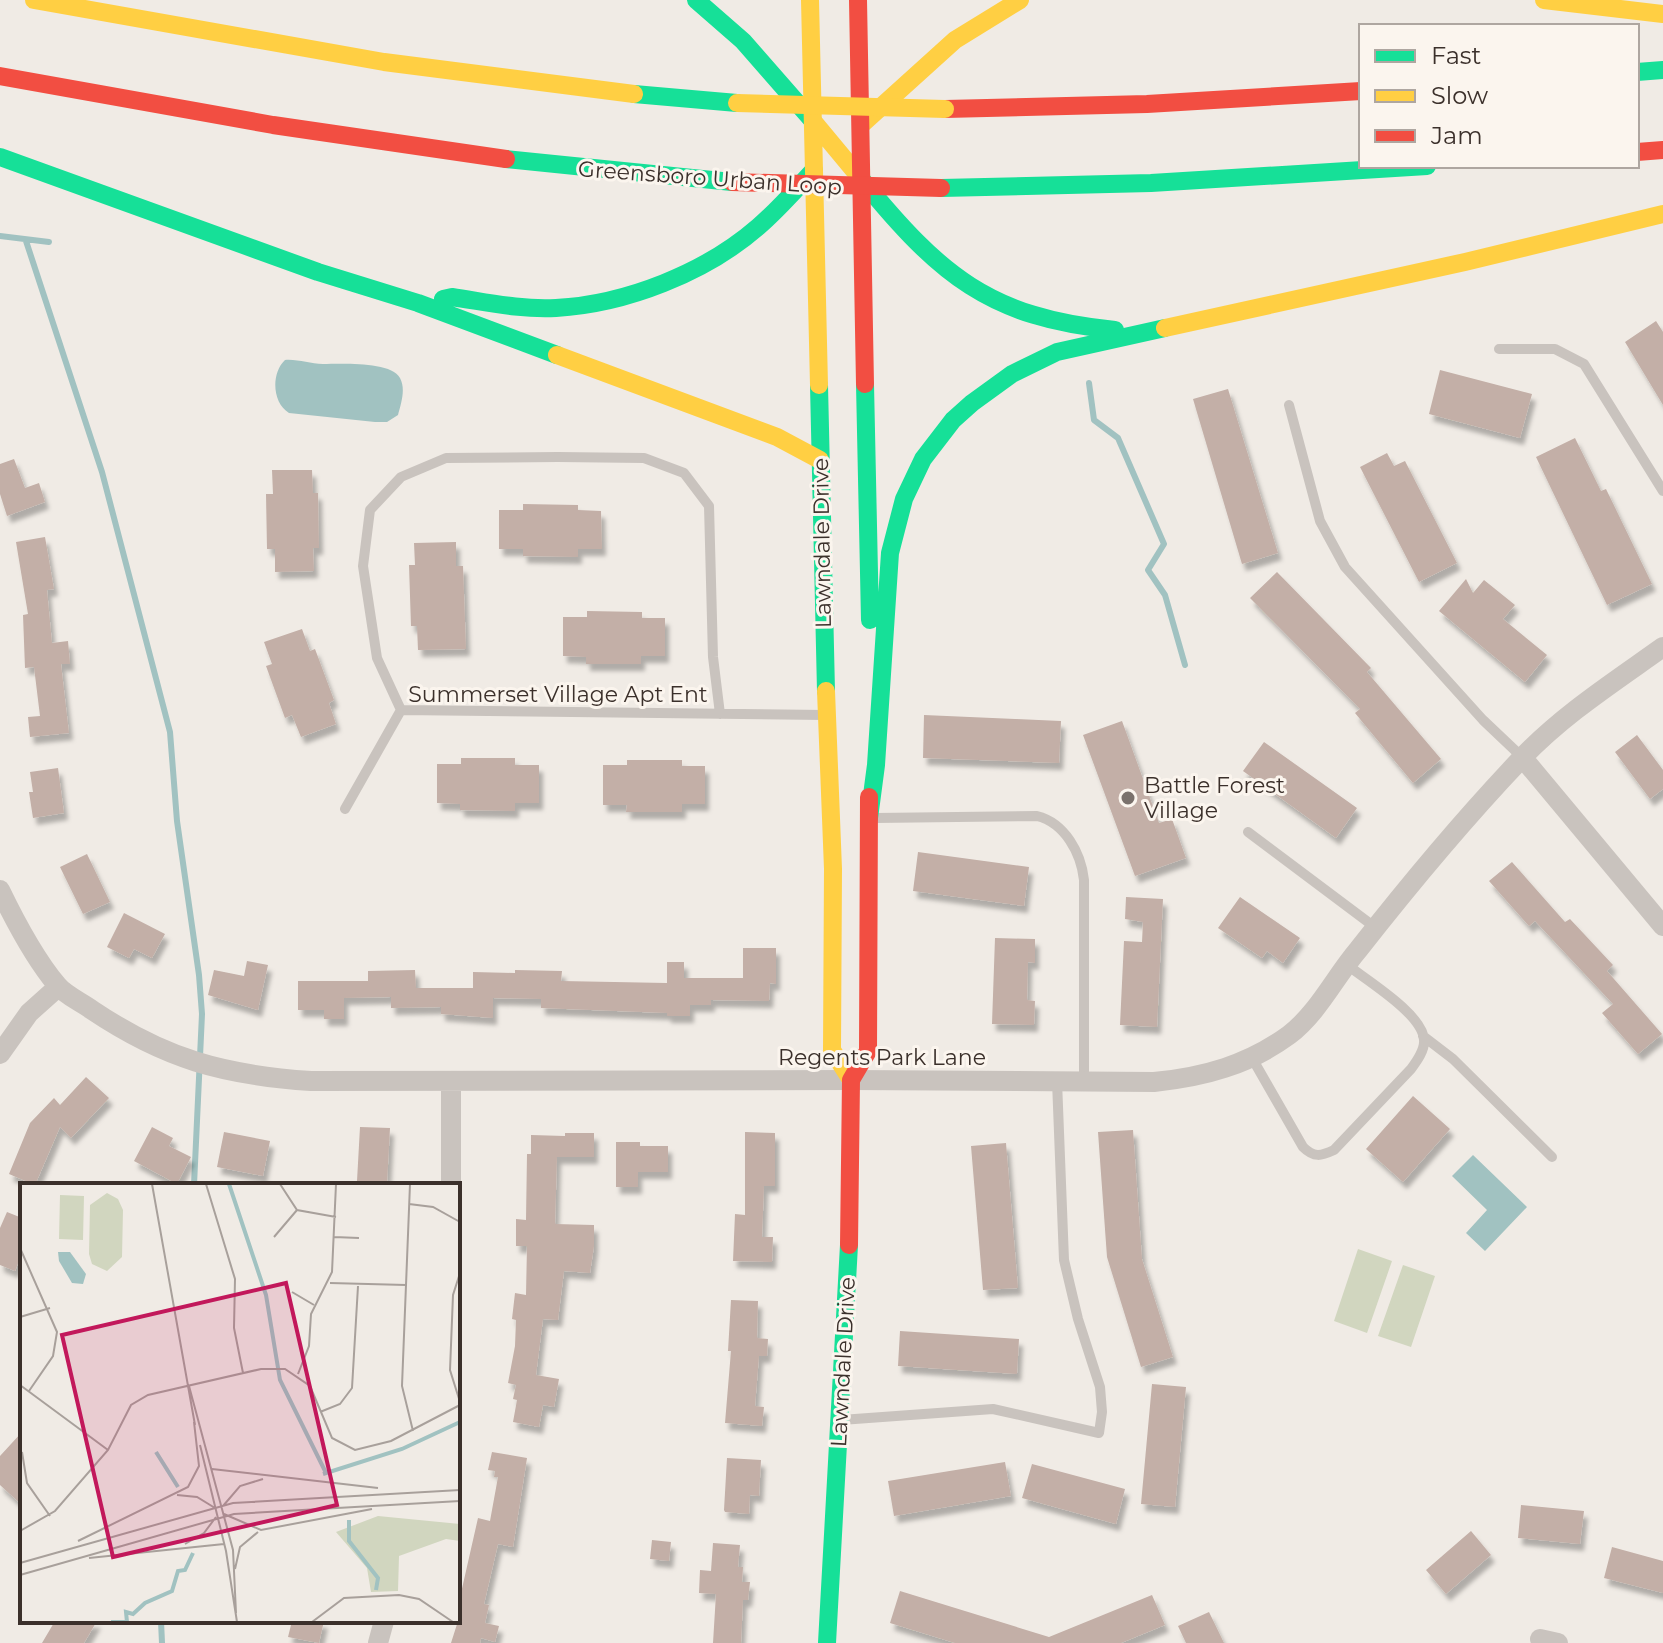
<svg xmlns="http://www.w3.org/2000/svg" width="1663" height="1643" font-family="Montserrat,sans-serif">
<defs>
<filter id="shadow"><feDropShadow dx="4" dy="7" stdDeviation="2" flood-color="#0004"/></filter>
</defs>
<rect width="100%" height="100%" fill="#f0ebe5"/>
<path fill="#d1d6bf" d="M1358 1249 1392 1261 1367 1333 1334 1321Z
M1403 1265 1435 1276 1411 1347 1378 1336Z"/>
<path fill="#a1c2c1" d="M285 360C298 359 310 364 323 364 340 364 391 361 400 378 406 389 401 404 398 415L387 422H375L289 413C272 403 271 373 285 360Z
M1473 1155 1527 1207 1485 1251 1466 1233 1487 1210 1452 1176Z"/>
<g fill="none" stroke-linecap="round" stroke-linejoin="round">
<path stroke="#a1c2c1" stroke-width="6" d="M0 236 49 242
M26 241 102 472 170 732 177 821 199 975 202 1014 194 1185
M1089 383 1094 420 1118 438 1164 544 1148 570 1165 595 1185 665
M161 1621 162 1643"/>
</g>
<path fill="#c3afa7" filter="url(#shadow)" d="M1656 321 1663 332V405L1625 342Z
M1440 370 1532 394 1520 438 1429 414Z
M1228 389 1278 553 1242 564 1193 399Z
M1575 438 1601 491 1606 489 1652 584 1607 605 1536 457Z
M1387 453 1394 466 1405 461 1457 563 1419 582 1360 467Z
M14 459 25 488 39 483 45 502 7 516 0 494V464Z
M272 470H312L313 493H318L319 548H313L314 571 275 572V549H267L266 494H273Z
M523 504 578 505V510L601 511 602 549H578V557L523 556V549H499V510H523Z
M45 537 54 589 47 590 52 643 68 641 70 664H61L69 733 30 737 28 717 40 716 34 667 25 668 23 615 28 614 16 542Z
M456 542V566H463L466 649 418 650 417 626H411L409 565H415L414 543Z
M1277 572 1371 668 1367 672 1441 759 1413 783 1355 713 1360 709 1250 598Z
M1466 579 1473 593 1484 580 1515 605 1503 619 1547 655 1525 682 1439 611Z
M587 611 642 612V618H665V656H641V664H586V657L563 656V617H587Z
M302 629 310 651 315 649 334 700 329 703 336 724 301 737 292 715 285 718 266 666 272 664 264 642Z
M924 715 1061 721 1059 763 923 758Z
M1122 721 1159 823 1172 819 1186 858 1135 876 1083 735Z
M1637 735 1663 770V789L1650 799 1615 752Z
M1264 742 1357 808 1336 838 1243 771Z
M461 758H515V765H539V803H515V811L460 810V804L437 803V764H461Z
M627 760H682V766H705V804H682V812H626L627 805H603V765H627Z
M58 768 64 813 33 818 29 792H33L30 772Z
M918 852 1029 867 1024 906 913 891Z
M87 854 110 902 83 914 60 867Z
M1512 862 1565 922 1570 919 1613 965 1607 971 1662 1034 1638 1054 1602 1013 1613 1004 1535 921 1529 926 1489 881Z
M1126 897 1163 899 1157 1027 1120 1025 1124 941 1142 942 1143 922 1125 919Z
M1240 897 1300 938 1283 963 1267 951 1262 958 1218 928Z
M124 913 165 934 152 958 134 949 129 958 107 947Z
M995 938 1035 939V963L1028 962 1027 1000 1035 1001 1034 1025 992 1024Z
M743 948H776V984L770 983 769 1001 711 1000V1005H690V1016H667V1013L541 1008V999L493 998V1018L441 1014V1007L391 1008V997L344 998V1019H324V1010H298V981H368V971L415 970 416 988H473V972L515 973V970L562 971 561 981 667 983V962H684V978H743Z
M247 961 268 965 258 1010 208 995 214 970 244 976Z
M86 1077 109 1098 71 1138 60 1127 35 1185 9 1174 30 1123 54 1098 60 1105Z
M1413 1096 1450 1129 1403 1182 1366 1149Z
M152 1127 173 1138 169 1146 191 1157 177 1184 134 1161Z
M360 1127 390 1128 387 1183 357 1181Z
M1133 1130 1142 1259 1173 1357 1141 1367 1107 1257 1098 1132Z
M224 1132 270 1141 263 1176 217 1167Z
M745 1132 775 1133V1186H764L762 1237H773L772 1262 733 1261 735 1214 745 1215Z
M565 1133H594V1157H557L555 1224 594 1225V1246L590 1273 564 1271 558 1320 543 1319 536 1375 559 1379 554 1407 543 1405 539 1427 513 1422 517 1400 513 1399 516 1385 508 1383 515 1346 516 1320 512 1319 515 1293 526 1295 527 1246H516V1219L526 1220 527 1154H531V1135L565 1136Z
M616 1142H640V1146H668V1172H638V1187H616Z
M1006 1143 1018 1288 983 1290 971 1146Z
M7 1212 22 1218V1253L15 1271 0 1265V1228Z
M731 1300 758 1301 757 1338 768 1339 767 1356H759L755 1406 764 1407 762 1426 725 1423 731 1351H728Z
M900 1331 1019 1339 1017 1374 898 1366Z
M1152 1384 1186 1387 1175 1507 1141 1504Z
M22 1432V1505L0 1485V1456Z
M492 1452 527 1458 513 1547 498 1544 484 1604 489 1605 485 1623 499 1626 495 1642 481 1638 480 1643H451L458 1621V1592L461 1593 478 1518 490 1521 498 1477H494L495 1471 488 1470Z
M727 1458 761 1460 759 1496 750 1495 749 1514 725 1512 724 1510Z
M1005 1462 1011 1496 894 1516 888 1481Z
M1032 1464 1125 1489 1116 1524 1022 1498Z
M1521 1505 1584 1511 1580 1544 1518 1538Z
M1471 1531 1491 1555 1446 1594 1426 1570Z
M652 1540 671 1542 669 1561 650 1559Z
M713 1543 740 1545 738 1567H743L742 1582H750L748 1600H743L741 1643H713L716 1594 699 1593 700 1570 711 1571Z
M1612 1547 1663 1561V1593L1604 1578Z
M900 1591 1049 1637 1152 1595 1165 1625 1121 1643H955L890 1623Z
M1209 1612 1224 1643H1186L1178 1626Z
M55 1621H97L84 1643H42Z
M292 1621H324L319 1643 288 1637Z"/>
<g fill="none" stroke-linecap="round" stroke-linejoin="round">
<path stroke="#c9c3be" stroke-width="10" d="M1499 349H1555L1584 364 1663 491
M1289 405 1320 521 1345 567 1483 720 1522 757
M401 710 377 658 363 566 370 510 401 477 446 458 558 457 644 458 684 473 709 506 713 657 720 714
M345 809 401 710 825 715
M875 818 1037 816C1065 823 1081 853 1084 880V1082
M1248 832 1376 928
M1423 1036 1453 1059 1552 1157
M1252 1058 1303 1147C1314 1158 1321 1156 1334 1150L1411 1069C1417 1061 1425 1050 1424 1040 1423 1014 1366 980 1346 964
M841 1420 993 1409 1099 1433 1102 1412 1100 1387 1078 1319 1064 1260 1057 1081"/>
<path stroke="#c9c3be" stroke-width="20" d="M1522 757 1663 926
M0 890C14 919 36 960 57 985 65 995 81 1002 92 1010 165 1059 223 1075 311 1081L851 1080 1154 1082C1204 1077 1248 1065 1289 1035 1318 1013 1335 977 1358 950 1409 885 1463 820 1520 760 1561 716 1614 682 1663 647
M0 1054 29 1013 58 987
M451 1081V1185
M1540 1639 1558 1643
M378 1643 384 1621"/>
<path stroke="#16e098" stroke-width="18" d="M696 0 743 41 813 121
M1637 72 1663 70
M634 94 737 103
M0 157 318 272 418 303 557 355
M506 159 732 182
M862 180C939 274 989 318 1115 330
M941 188 1151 183 1427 166
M443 299 452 297C486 302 521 310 556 308 626 304 705 273 758 227 778 210 796 189 814 170
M865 384 870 620
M819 385 826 691
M869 818 876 765 890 553 904 499 923 459 953 420 972 403 1012 374 1057 352 1165 328
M827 1643 849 1245"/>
<path stroke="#ffcf43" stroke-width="18" d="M34 0 384 62 634 94
M810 0 819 385
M1544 0 1663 14
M813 121 862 180
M861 125 955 40 1020 0
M1165 328 1465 262 1663 214
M557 355 777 437 820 460
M826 691 833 869 832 1050 851 1080"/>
<path stroke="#f24e42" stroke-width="18" d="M858 0 865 384
M0 76 273 125 506 159
M945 109 1147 104 1361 91
M1637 152 1663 150
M849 1245 851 1080 868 1051 869 797"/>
<path stroke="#ffcf43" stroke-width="18" d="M737 103 945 109"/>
<path stroke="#f24e42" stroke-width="18" d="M732 182 941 188"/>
</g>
<circle fill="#7a716c" stroke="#fbf5ee" stroke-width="3" cx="1128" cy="798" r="8"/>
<g text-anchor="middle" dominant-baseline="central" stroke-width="6" stroke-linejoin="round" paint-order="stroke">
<g font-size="22" fill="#3b302b" stroke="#fbf5ee">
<text transform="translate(710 178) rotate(4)">Greensboro Urban Loop</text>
<text transform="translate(822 543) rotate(-91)">Lawndale Drive</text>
<text x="558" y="694">Summerset Village Apt Ent</text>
<text x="882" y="1057">Regents Park Lane</text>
<text transform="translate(843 1362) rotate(-87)">Lawndale Drive</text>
</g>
<g font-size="22" fill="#3b302b" stroke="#fbf5ee" text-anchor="start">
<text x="1144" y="785">Battle Forest<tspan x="1144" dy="25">Village</tspan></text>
</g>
</g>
<g transform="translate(20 1183)">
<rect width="440" height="440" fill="#f0ebe5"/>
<path d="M87 10 98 16 103 27 102 74 87 88 72 81 69 71 70 22ZM40 12 64 13 63 57 39 56ZM358 333 440 341V358L426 356 379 373 378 408 351 409 347 385 316 349Z" fill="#d1d6bf"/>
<path d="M50 69 66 91 63 101 52 100 39 78 38 69Z" fill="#a1c2c1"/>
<path fill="none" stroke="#a1c2c1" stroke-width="4" d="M209 1 246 112 260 197 306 290M136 269 158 304M303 291 382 266 440 239M329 337V358L358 395 356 407M91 439H107L106 429 113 431 125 420 152 408 158 388 165 387 173 370"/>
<path fill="none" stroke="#a8a09b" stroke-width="2" d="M132 1 175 242M186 1 215 96 214 145 223 190M260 1 277 27 316 34M390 1 382 203 393 248M389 21 413 24 440 39M254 54 277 27M314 54 339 55M0 65 37 149 33 173 9 208M440 90 433 112 430 187 440 219M310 100 386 102M272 109 294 122M0 134 30 125M278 191 289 163 291 131 312 89 316 1M0 202 88 267M169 203 213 367 216 430M300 229 320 221 332 205 338 103M180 262 206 368 217 439M2 269 7 300 30 333M192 286 358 305M157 312 177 314 195 325M203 323 220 303 243 296M204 331 241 347 352 326M0 348 35 328 88 267 111 222 128 212 241 186H265L290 203 312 255 335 267 371 258 440 222M58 358 168 304 179 283 174 239M165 361 184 350 196 334M69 375 204 361M0 380 213 320 440 307M215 386 220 364 238 349M0 392 214 331 440 318M292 439 324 415 379 412 399 416 433 439"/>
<path fill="#c2185b" fill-opacity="0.15" stroke="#c2185b" stroke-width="4" d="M266 100 317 322 93 374 42 152Z"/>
<rect width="440" height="440" fill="none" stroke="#3b302b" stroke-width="4"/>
</g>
<rect x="1359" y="24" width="280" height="144" fill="#fbf5ee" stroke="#aea6a0" stroke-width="2"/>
<rect x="1375" y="50" width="40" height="12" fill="#16e098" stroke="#aea6a0" stroke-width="2"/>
<text x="1431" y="64" font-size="24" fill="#3b302b">Fast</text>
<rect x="1375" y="90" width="40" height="12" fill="#ffcf43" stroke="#aea6a0" stroke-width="2"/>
<text x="1431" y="104" font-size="24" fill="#3b302b">Slow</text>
<rect x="1375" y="130" width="40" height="12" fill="#f24e42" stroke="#aea6a0" stroke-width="2"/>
<text x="1431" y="144" font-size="24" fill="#3b302b">Jam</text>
</svg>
